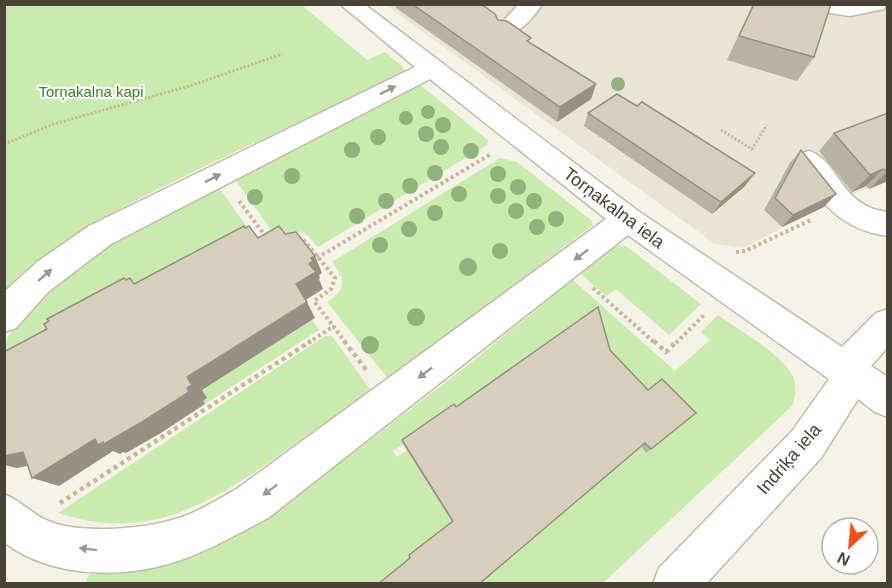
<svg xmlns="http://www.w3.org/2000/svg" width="892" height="588" font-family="Helvetica,sans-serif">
<rect width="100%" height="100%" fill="#f5f2e7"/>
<path fill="#e9e5d5" d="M386 5H887V180L829 204 743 248 715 244Z"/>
<path fill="#caebae" d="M5 5H302L367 60 385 52 403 67 405 72 402 77C339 103 277 132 216 161 139 198 65 232 5 294Z
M419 84 488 140 487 145 318 247C304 229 298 228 277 238L231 174Z
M500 158 517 162 591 220 593 225 389 380 327 302C347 289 346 280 332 262Z
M215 182 247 227 5 358 7 338 28 307 96 248Z
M616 245 626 246 701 304 669 335 616 289 606 296 581 274Z
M573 280 675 371 710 340 701 332 718 315C738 330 785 355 794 379 797 388 795 398 792 406L603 583H478L641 446 646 452 637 399 525 359 393 451 397 457 407 450 453 523 380 583 85 584 89 574 151 568 241 529 293 499 459 372Z
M312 320 319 330 205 404 203 401 207 398 195 389 222 377Z
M325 336H332L371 391C341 412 311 433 281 454 210 504 148 543 58 513Z"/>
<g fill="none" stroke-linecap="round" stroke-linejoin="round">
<g stroke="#c1bba9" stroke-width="3">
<path id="minor" d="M340 4H364L638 211 842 347 876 313 888 309V347L871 366 888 377V417L875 412 858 399 821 458 706 584H653L659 568 793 430 829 379 628 235 268 518C239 533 212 549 181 560 127 579 53 579 5 543L4 494C21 501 32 514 48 521 83 535 150 529 185 516 203 509 221 498 238 488L606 219 430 79 111 244 48 292 16 328 4 332V292L37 262 89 226 415 67Z
M519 4H542C533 19 517 38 499 34L496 29Z
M802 4H886L884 9 850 16 804 9Z
M809 151C839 160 840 207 888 212V236C840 230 818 200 795 161L799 154Z"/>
</g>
<path stroke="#c3b99a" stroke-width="3" stroke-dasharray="2 2" stroke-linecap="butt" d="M721 130 752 149 767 125
M4 144 54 124 193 85 282 54"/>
<path stroke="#c3b99a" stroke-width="4" stroke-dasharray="3 3" stroke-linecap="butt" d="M239 201 267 238
M298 238H302L335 278 331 289 314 301 346 343
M736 252 745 251 811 220
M317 258 491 154
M593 288 655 343
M308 343 334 326
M676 343 705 314"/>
<path stroke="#c3b99a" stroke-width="4.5" stroke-dasharray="4 4" stroke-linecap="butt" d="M344 341 367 371
M654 341 666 352 677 341
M60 503 311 341"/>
<use href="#minor" fill="#fff" fill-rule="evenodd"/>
</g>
<g fill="#90b27c">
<circle cx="618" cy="84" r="7"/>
<circle cx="428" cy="112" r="7"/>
<circle cx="406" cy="118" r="7"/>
<circle cx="443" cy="125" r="8"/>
<circle cx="426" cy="134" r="8"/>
<circle cx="378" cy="137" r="8"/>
<circle cx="441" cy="147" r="8"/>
<circle cx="352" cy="150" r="8"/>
<circle cx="471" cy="151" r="8"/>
<circle cx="435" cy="173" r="8"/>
<circle cx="498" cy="174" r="8"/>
<circle cx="292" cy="176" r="8"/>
<circle cx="410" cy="186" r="8"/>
<circle cx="518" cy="187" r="8"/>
<circle cx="459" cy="194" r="8"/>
<circle cx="498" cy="196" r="8"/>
<circle cx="255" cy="197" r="8"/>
<circle cx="386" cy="201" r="8"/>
<circle cx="534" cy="201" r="8"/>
<circle cx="516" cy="211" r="8"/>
<circle cx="435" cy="213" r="8"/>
<circle cx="357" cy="216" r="8"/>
<circle cx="556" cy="219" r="8"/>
<circle cx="537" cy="227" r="8"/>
<circle cx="409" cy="229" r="8"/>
<circle cx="380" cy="245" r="8"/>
<circle cx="500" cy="251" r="8"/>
<circle cx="468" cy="267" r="9"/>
<circle cx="416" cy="317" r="9"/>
<circle cx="370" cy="345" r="9"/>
</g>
<path fill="#b9b2a2" d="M396 4H481L498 20 531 43 596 84 591 99 557 122 396 8Z
M753 4H831L814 57 797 81 727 60Z
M637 106 745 186 712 214 584 126 588 113Z
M888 113V181L869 189 866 186 852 192 819 151 834 133Z
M801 150 836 194 824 207 782 227 764 210 790 163Z
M610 350 648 390 651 449 646 453 641 446 410 558 452 522 403 444 402 440 456 407Z"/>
<path fill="#969184" d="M596 84 591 99 557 122 560 107Z
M883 169 866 186 852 192 870 175Z
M888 171V181L869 189Z
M755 173 745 186 712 214 721 202Z
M836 194 824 207 782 227 793 215Z
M315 256 322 273 319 275 320 278 319 279 323 289 304 301 296 284 309 264 311 258Z
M307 302 315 318 202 390 207 398 203 401 205 404 161 433 126 453 123 452 120 454 113 451 59 486 32 478 95 439 187 388V377Z
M23 452 50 461 17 468 4 465V456Z"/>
<path fill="#d7cfbc" stroke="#969184" stroke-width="1.5" d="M412 4H481L495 14 498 20 507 21 531 38 527 41 596 84 560 107Z
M754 4H831L814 57 739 36Z
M617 94 637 106 642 102 755 173 721 202 588 113Z
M888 113V171L883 169 870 175 834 133Z
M801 150 836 194 793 215 775 198Z
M244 226 245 228 249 226 258 238 279 226 285 234 296 232 315 256 311 258 313 261 309 264 316 272 296 284 307 302 187 377 192 385 187 388 189 392 142 422 104 444 103 442 98 445 95 439 32 478 23 452 4 456V352L47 329 44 324 49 321 47 319 124 278 126 280 130 278 134 284Z
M598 307 610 350 648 390 662 379 696 413 651 449 645 443 479 584H378L410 558 409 555 453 521 402 440 454 404 456 407Z"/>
<defs><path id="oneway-solid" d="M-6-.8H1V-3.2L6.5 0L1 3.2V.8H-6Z" transform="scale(1.5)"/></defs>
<g fill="#9a9890">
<use href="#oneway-solid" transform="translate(388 90) rotate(-27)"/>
<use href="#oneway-solid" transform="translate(213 178) rotate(-27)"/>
<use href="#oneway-solid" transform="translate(581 255) rotate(143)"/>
<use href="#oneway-solid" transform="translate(45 275) rotate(-41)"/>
<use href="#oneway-solid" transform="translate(425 373) rotate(143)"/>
<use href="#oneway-solid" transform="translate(270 490) rotate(143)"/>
<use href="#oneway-solid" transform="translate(88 549) rotate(-173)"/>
</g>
<g text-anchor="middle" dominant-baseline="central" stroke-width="4.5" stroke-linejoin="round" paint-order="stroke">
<g font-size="15" fill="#3e7e25" stroke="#fff">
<text x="91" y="91">Torņakalna kapi</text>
</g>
<g font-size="18" fill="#484336" stroke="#fff">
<text transform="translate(614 208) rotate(37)">Torņakalna iela</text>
<text transform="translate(789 459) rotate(-49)">Indriķa iela</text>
</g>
</g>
<rect width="892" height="588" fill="none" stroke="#484336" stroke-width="12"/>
<g transform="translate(850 546) rotate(206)"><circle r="28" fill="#ffffff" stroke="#b6b4af" stroke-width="1.5"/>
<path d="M0-4.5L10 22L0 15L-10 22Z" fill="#ff4e14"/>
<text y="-9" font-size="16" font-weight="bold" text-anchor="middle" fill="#484336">N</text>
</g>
</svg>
